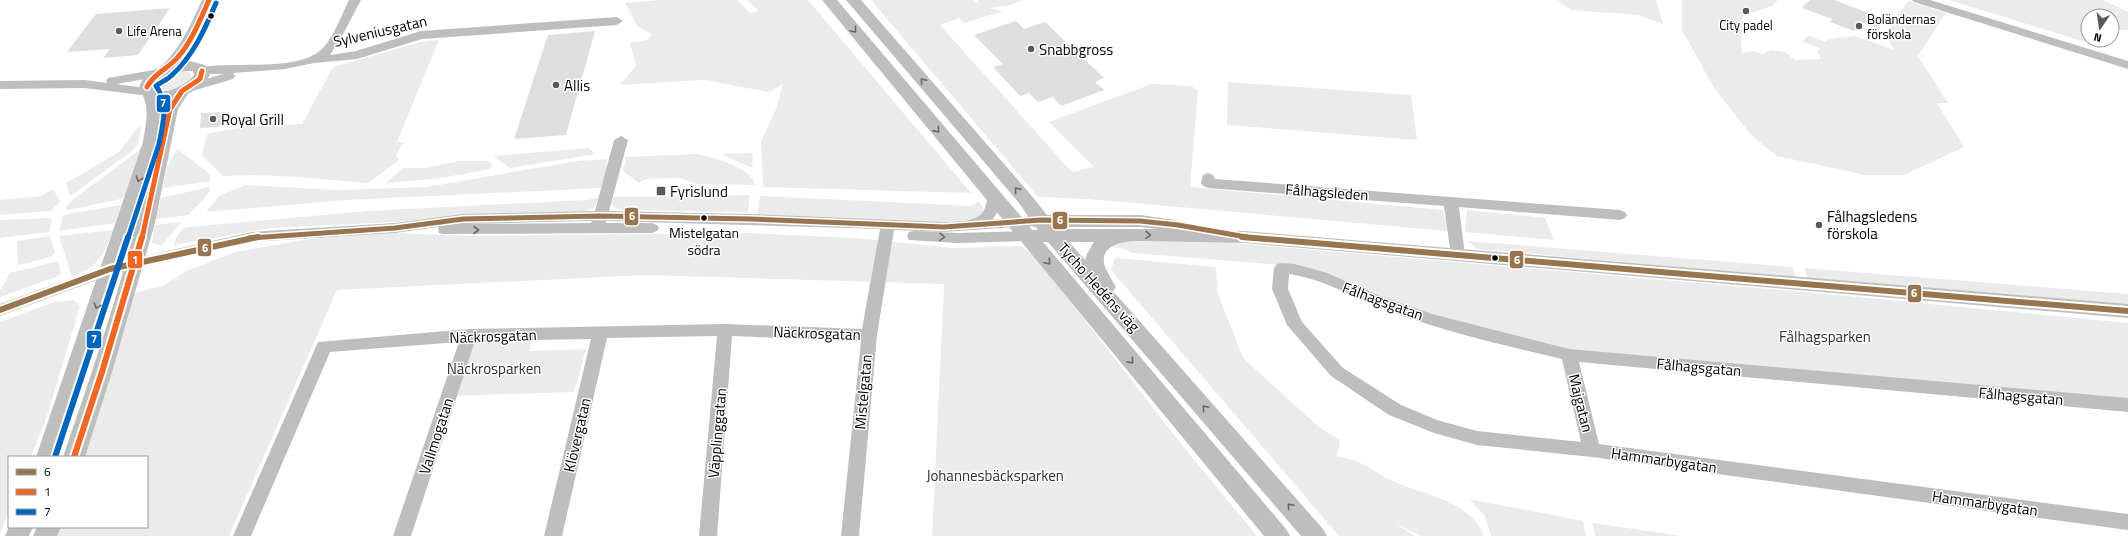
<svg xmlns="http://www.w3.org/2000/svg" width="2128" height="536" font-family="'Titillium Web',sans-serif">
<rect width="100%" height="100%" fill="#fff"/>
<path fill="#ebebeb" d="M661 0H737L750 13 759 11 747 0H808L971 193 763 187 761 141 776 109 783 84 770 92 704 80 620 85 636 66 630 43 648 40 652 34 638 27 625 3Z
M871 0H973L980 4 977 0H1022L1011 5 989 8 1004 11 964 23 959 18 940 25 1072 172 1094 167 1049 122 1152 84 1191 86 1198 90 1190 187 1443 210 1448 231 1088 199 1038 197Z
M1557 0H1656L1663 24 1639 15 1571 10Z
M1682 0H1778L1772 6 1743 16 1741 43 1742 53 1752 51 1763 54 1771 50 1785 52 1795 60 1821 59 1818 51 1820 48 1803 42 1808 35 1825 42 1828 39 1855 36 1894 50 1885 35 1908 1 1946 13 1918 56 1948 103H1937L1964 147 1904 175H1865L1777 156 1752 136 1714 88 1682 30Z
M1949 0H2103L2128 12V30H2112V16H2088V30L2085 42Z
M439 40 397 142H404L396 155 399 160 371 181 366 183C319 179 270 173 223 176L202 155 207 134 243 127 302 124 333 67 421 42Z
M183 71 188 72 192 76C188 88 165 95 155 87L156 81 171 72Z
M1228 82 1411 95 1417 140 1227 125Z
M141 124 139 143 132 151 70 196 66 183 119 152Z
M146 142 128 192 121 199 68 210 65 208 72 200 137 152Z
M589 148 595 154 510 168 493 156Z
M177 149 210 174V181L163 188 167 167Z
M750 153 753 155 752 168 721 154Z
M698 154C714 158 751 167 755 185L696 184 680 178 646 179 639 183 623 171 626 157Z
M607 159 606 172 601 188 346 200 206 212 219 196 245 185 337 190 427 187 578 161Z
M459 161H489L492 164 491 169 435 179 386 183 403 168H424Z
M209 187 210 190 204 199 188 215 156 219 161 198Z
M53 189 60 201 51 211 0 215V200L41 196Z
M750 195 748 212 622 210 615 208 612 203 613 197Z
M760 196 973 206 978 201 983 208V213L977 220 934 222 757 216Z
M598 198 595 207 580 213 270 228 174 245C175 238 181 228 188 227L368 211 587 200Z
M121 205 115 223 59 231 63 215Z
M1467 210 1545 218 1554 240 1465 232Z
M49 218 52 220 49 232 0 238V220Z
M182 222 161 246 152 243 155 225Z
M113 230C102 258 101 264 72 277L59 236Z
M393 233 472 236 747 233 856 238 954 248 1021 246 1034 256 1053 279 1182 445 1257 536H932L944 284 644 275 337 290 229 536H55L59 527H147V457H84L135 293 165 285 186 271 235 252 316 238Z
M50 236 55 253 50 257 18 265 17 241Z
M1121 241 1232 243 1816 293 2128 323V405L1569 355 1482 334 1300 269 1299 264 1282 265 1132 253 1122 248 1111 247 1112 245Z
M1468 241 1792 267 1796 277 1477 249Z
M1115 258 1216 267 1218 294 1243 358 1319 427 1340 440 1337 457C1362 459 1373 472 1395 482 1424 495 1471 501 1484 536H1421L1395 523 1415 536H1339L1111 270Z
M58 261 61 273 56 277 0 297V291L10 273Z
M1804 268 2128 294V304L1808 278Z
M73 300 80 306 47 416 31 457H9V511L0 533V322L54 302Z
M532 340 529 351 586 349 574 392 452 396 470 341Z
M1469 499 1583 521 1586 536H1491L1485 516Z
M1593 523 1682 536H1595Z"/>
<path fill="#dedede" d="M1810 0H1834L1885 19 1877 28 1861 22 1854 31 1830 22 1832 19 1802 8Z
M170 8 138 55 103 58 110 49 67 52 96 14Z
M1016 21 1024 29 1045 22 1104 78 1095 82 1104 90 1061 106 1053 97 1038 102 1029 93 1020 96 993 67 1003 64 974 35Z
M595 31 566 135 514 139 548 35Z
M229 112 219 127 200 128 201 113Z"/>
<g fill="none" stroke-linecap="round" stroke-linejoin="round">
<path fill="#bebebe" fill-rule="evenodd" d="M349 0H361L342 36 330 55 356 51 421 31 617 17 623 21 617 25 422 39 357 59 314 63 285 69 233 73 235 76 233 79 189 92 185 91 183 88 185 85 223 74H198L196 71 198 68C231 60 294 73 321 50 332 41 342 14 349 0Z
M1912 0H1930L2128 61V69L1914 2Z
M159 69 163 70 165 73 163 76 116 84 154 89 155 92 149 96 85 88 0 89V81L85 80 107 83 106 81 108 78Z
M621 136 628 140 609 211 751 214 944 222C956 221 978 223 984 210 987 205 986 199 989 195H999L1001 198 998 211 993 219H1019L1021 222 1019 225 1014 227 944 232 894 230 877 335 859 536H841L861 341 732 336 717 536H699L717 336 607 338 562 536H544L591 339 475 341 411 536H393L459 342 330 352 251 536H233L318 342 469 329 725 324 862 329 880 229 606 221V223H652L657 225 659 228 657 231 652 233 444 234 439 233 438 227 395 233 252 242 113 274 0 316V304L110 264 252 232 395 223 463 214 595 211 614 140ZM592 221 591 223 462 224H463Z
M1208 173 1213 175 1215 179 1620 210 1625 212 1627 215 1625 218 1620 220 1459 207 1465 255 1463 259 1458 260 1453 259 1451 255 1444 206 1208 188 1203 186 1201 183 1203 175Z
M914 231 958 233 1025 231 1030 232 1032 236 1030 240 1025 241 958 243 909 240 907 236 909 232Z
M1282 263 1295 264 1327 273 1378 295 1432 314 1569 349 2128 398V412L1579 362 1599 444 2128 514V530L1592 457 1477 445 1434 433 1389 415 1331 376 1287 325 1272 289 1274 268 1277 264ZM1289 274C1325 279 1365 303 1400 315 1453 334 1508 346 1562 359L1581 442 1477 431 1437 420 1401 405 1343 368 1302 322 1288 289Z"/>
<path fill="#bebebe" fill-rule="evenodd" d="M202 0H216L198 37 181 62 189 61 205 65 210 75 204 84 188 94 178 109 155 223 112 372 85 457H63C93 369 124 280 144 189L58 457H36L143 142C146 122 151 106 139 89 142 74 152 74 161 66 180 50 192 22 202 0ZM189 71H193L194 75C187 84 166 97 155 88 158 74 177 71 189 71ZM161 100H168L163 107Z
M822 0H837L1024 220 1028 216 1019 203 846 0H861L1031 195 1047 215H1140L1176 220 1179 224 1173 229 1244 231 2128 304V318L1244 243 1138 241C1123 241 1098 245 1105 267 1108 274 1112 280 1116 287L1113 291 1323 529 1327 536H1301L1048 242H1043L1286 529 1290 536H1264ZM1029 226 1036 227 1038 230H1032ZM1056 227H1140L1158 229H1058ZM1069 242H1094L1087 254 1085 260Z
M9 527H33L29 536H5Z
M37 527H61L57 536H33Z"/>
<g stroke="#fff" stroke-width="8">
<path id="bus-1-far1" d="M249 238 395 228 463 219 600 216 751 219 944 227 1041 220 1140 221 1178 225 1252 238"/>
</g>
<g stroke="#fff" stroke-width="10">
<path id="bus-1" d="M1242 237 2128 311
M0 310 110 269 258 237"/>
</g>
<g stroke="#fff" stroke-width="8">
<path id="bus-2-far1" d="M147 87C153 74 169 68 178 57 192 41 200 20 209 0
M142 238 170 109 182 91 200 79 202 71"/>
</g>
<g stroke="#fff" stroke-width="10">
<path id="bus-2" d="M74 457 102 372 142 237"/>
</g>
<g stroke="#fff" stroke-width="8">
<path id="bus-3-far1" d="M128 238 159 144C163 124 169 103 156 86 161 82 167 80 172 75 193 56 205 29 216 3"/>
</g>
<g stroke="#fff" stroke-width="10">
<path id="bus-3" d="M55 457 128 237"/>
</g>
<use href="#bus-1-far1" stroke="#97764f" stroke-width="5"/>
<use href="#bus-1" stroke="#97764f" stroke-width="6"/>
<use href="#bus-2-far1" stroke="#f26522" stroke-width="5"/>
<use href="#bus-2" stroke="#f26522" stroke-width="6"/>
<use href="#bus-3-far1" stroke="#0065bd" stroke-width="5"/>
<use href="#bus-3" stroke="#0065bd" stroke-width="6"/>
</g>
<defs><path id="oneway-chevron" d="M-2-3.5L2.5 0L-2 3.5" fill="none" stroke-width="1.6" stroke-linecap="round" stroke-linejoin="round"/></defs>
<g stroke="#686868">
<use href="#oneway-chevron" transform="translate(854 30) rotate(50)"/>
<use href="#oneway-chevron" transform="translate(923 81) rotate(-131)"/>
<use href="#oneway-chevron" transform="translate(937 130) rotate(51)"/>
<use href="#oneway-chevron" transform="translate(139 179) rotate(108)"/>
<use href="#oneway-chevron" transform="translate(1017 190) rotate(-131)"/>
<use href="#oneway-chevron" transform="translate(476 230)"/>
<use href="#oneway-chevron" transform="translate(1148 235) rotate(1)"/>
<use href="#oneway-chevron" transform="translate(942 237) rotate(4)"/>
<use href="#oneway-chevron" transform="translate(1048 262) rotate(49)"/>
<use href="#oneway-chevron" transform="translate(97 306) rotate(109)"/>
<use href="#oneway-chevron" transform="translate(1131 361) rotate(50)"/>
<use href="#oneway-chevron" transform="translate(1205 408) rotate(-131)"/>
<use href="#oneway-chevron" transform="translate(1290 506) rotate(-131)"/>
</g>
<g fill="#595959" stroke="#fff" stroke-width="1.5">
<circle cx="1746" cy="11" r="4"/>
<circle cx="1859" cy="26" r="4"/>
<circle cx="119" cy="31" r="4"/>
<circle cx="1031" cy="49" r="4"/>
<circle cx="556" cy="85" r="4"/>
<circle cx="213" cy="119" r="4"/>
<rect x="656" y="186" width="10" height="10" rx="2"/>
<circle cx="1819" cy="225" r="4"/>
</g>
<g fill="#000" stroke="#fff" stroke-width="1.5">
<circle cx="211" cy="16" r="3.5"/>
<circle cx="704" cy="218" r="3.5"/>
<circle cx="1495" cy="258" r="3.5"/>
</g>
<g text-anchor="middle" dominant-baseline="central" stroke-width="3" stroke-linejoin="round" paint-order="stroke">
<g font-size="13" fill="#000" stroke="#fff" text-anchor="start">
<text x="1867" y="19">Boländernas<tspan x="1867" dy="15">förskola</tspan></text>
<text x="1746" y="25" text-anchor="middle">City padel</text>
<text x="127" y="31">Life Arena</text>
</g>
<g font-size="14" fill="#000" stroke="#fff">
<text x="704" y="232">Mistelgatan<tspan x="704" dy="17">södra</tspan></text>
</g>
<g font-size="15" fill="#000" stroke="#fff">
<text transform="translate(380 31) rotate(-13)">Sylveniusgatan</text>
<text transform="translate(1327 192) rotate(4)">Fålhagsleden</text>
<text transform="translate(1099 287) rotate(48)">Tycho Hedéns väg</text>
<text transform="translate(1383 301) rotate(20)">Fålhagsgatan</text>
<text transform="translate(817 333) rotate(2)">Näckrosgatan</text>
<text transform="translate(493 336) rotate(-2)">Näckrosgatan</text>
<text transform="translate(1699 367) rotate(5)">Fålhagsgatan</text>
<text transform="translate(863 392) rotate(-85)">Mistelgatan</text>
<text transform="translate(2021 396) rotate(5)">Fålhagsgatan</text>
<text transform="translate(1581 403) rotate(76)">Majgatan</text>
<text transform="translate(717 433) rotate(-85)">Väpplinggatan</text>
<text transform="translate(577 435) rotate(-77)">Klövergatan</text>
<text transform="translate(436 436) rotate(-72)">Vallmogatan</text>
<text transform="translate(1664 460) rotate(8)">Hammarbygatan</text>
<text transform="translate(1985 503) rotate(8)">Hammarbygatan</text>
</g>
<g font-size="15" fill="#000" stroke="#fff" text-anchor="start">
<text x="1039" y="49">Snabbgross</text>
<text x="564" y="85">Allis</text>
<text x="221" y="119">Royal Grill</text>
<text x="670" y="191">Fyrislund</text>
<text x="1827" y="216">Fålhagsledens<tspan x="1827" dy="17">förskola</tspan></text>
</g>
<g font-size="15" fill="#313131" stroke="#fff">
<text x="1825" y="336">Fålhagsparken</text>
<text x="494" y="368">Näckrosparken</text>
<text x="995" y="475">Johannesbäcksparken</text>
</g>
</g>
<g stroke="#fff" stroke-width="1.5">
<rect x="156" y="94" width="15" height="19" rx="4" fill="#0065bd"/>
<rect x="624" y="207" width="15" height="19" rx="4" fill="#97764f"/>
<rect x="1052" y="211" width="16" height="19" rx="4" fill="#97764f"/>
<rect x="197" y="238" width="15" height="19" rx="4" fill="#97764f"/>
<rect x="1509" y="250" width="15" height="19" rx="4" fill="#97764f"/>
<rect x="127" y="250" width="16" height="19" rx="4" fill="#f26522"/>
<rect x="1907" y="284" width="15" height="19" rx="4" fill="#97764f"/>
<rect x="86" y="330" width="16" height="19" rx="4" fill="#0065bd"/>
</g>
<g font-size="11" text-anchor="middle" font-weight="bold" fill="#fff">
<text x="163" y="107">7</text>
<text x="632" y="220">6</text>
<text x="1060" y="224">6</text>
<text x="205" y="252">6</text>
<text x="1517" y="264">6</text>
<text x="135" y="264">1</text>
<text x="1914" y="297">6</text>
<text x="94" y="343">7</text>
</g>
<rect x="8" y="456" width="140" height="72" fill="#ffffff" stroke="#999999"/>
<rect x="16" y="469" width="20" height="6" fill="#97764f" stroke="#999999"/>
<text x="44" y="476" font-size="12" fill="#000000">6</text>
<rect x="16" y="489" width="20" height="6" fill="#f26522" stroke="#999999"/>
<text x="44" y="496" font-size="12" fill="#000000">1</text>
<rect x="16" y="509" width="20" height="6" fill="#0065bd" stroke="#999999"/>
<text x="44" y="516" font-size="12" fill="#000000">7</text>
<g transform="translate(2100 28) rotate(193)"><circle r="19" fill="#ffffff" stroke="#999999"/>
<path d="M0-3L7 15L0 10L-7 15Z" fill="#595959"/>
<text y="-6" font-size="11" font-weight="bold" text-anchor="middle" fill="#000000">N</text>
</g>
</svg>
